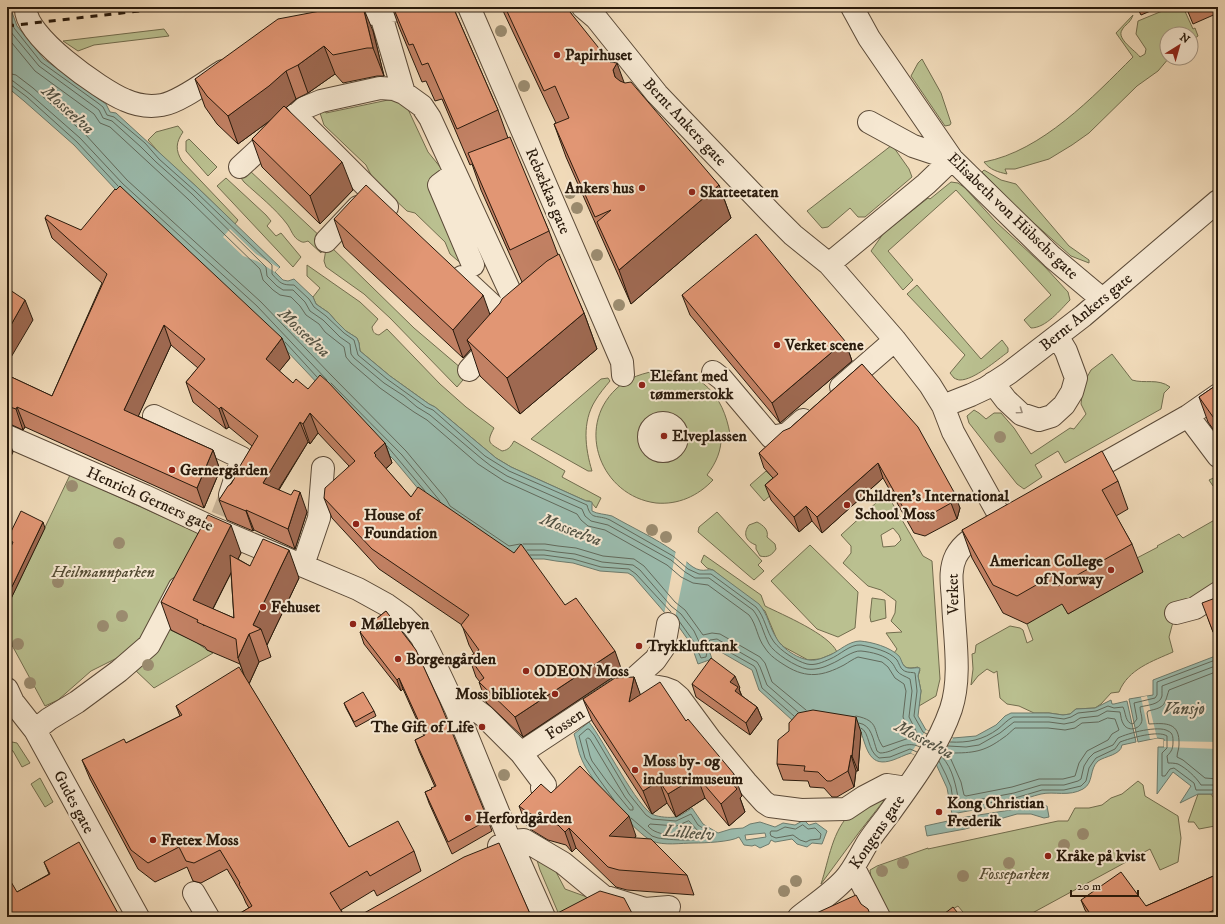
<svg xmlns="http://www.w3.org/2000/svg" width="1225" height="924" font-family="'IM FELL DW Pica',serif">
<rect width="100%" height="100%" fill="#f1dbba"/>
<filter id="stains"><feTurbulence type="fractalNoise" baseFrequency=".005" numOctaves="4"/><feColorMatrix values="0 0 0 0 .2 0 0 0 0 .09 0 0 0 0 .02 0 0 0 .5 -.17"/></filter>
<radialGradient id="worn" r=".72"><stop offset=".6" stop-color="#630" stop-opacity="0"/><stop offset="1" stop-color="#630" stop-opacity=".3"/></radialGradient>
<path fill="#bac090" stroke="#726d4e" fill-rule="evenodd" d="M1172 7H1183L1193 29 1195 28 1198 36 1191 41V34H1167V58H1169L1158 71 1137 86 1089 133 1072 145 1049 159 1015 169H1005L1007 174C998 172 990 170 984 162 1042 151 1093 97 1133 57L1116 33 1133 15C1130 24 1125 24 1122 30 1116 39 1136 51 1140 57L1145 54 1146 49 1136 34 1138 21Z
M164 29 169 36 94 45 78 51 63 41Z
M922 59 941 93 951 123 950 125 945 126 911 76 918 63Z
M388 100H397L406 105 428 152 445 173 471 272 450 254 445 242 415 213 407 211 373 179 366 165 324 125 320 113 324 108 326 113Z
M178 126 183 132C176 142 175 150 182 161L238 220 235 224 198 188 162 156 148 140 156 132Z
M189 139 217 167 208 176 186 151V141Z
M892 145 909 169 912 177 865 217H858L850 208 828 227 822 228 807 211Z
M249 170 323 239 321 253 308 241C305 242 303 243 300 241 293 238 291 229 287 224 275 208 258 195 244 182L241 178Z
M984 170 1001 180 1016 184 1069 246 1089 260V263L1071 256 1026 216 982 172Z
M226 178 266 215 271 221 267 226 276 236 281 233 301 257 293 267 217 186Z
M951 182 958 183 965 188 996 222 1045 267 1068 292 1070 300C1060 310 1046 328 1031 328L1024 320 1051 295 956 190 888 251 913 280 903 290 871 251 883 234 928 198 930 199Z
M327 243 414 328 468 374 457 387 390 318 364 294 326 267 324 261Z
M307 265 360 302 378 319 372 327C373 332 374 334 379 335L387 329 440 384 466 407 494 428C486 443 489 443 502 451 509 450 511 446 514 441L565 471 562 477 601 498 596 508 590 501H586L511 467 496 458 435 407 429 404 390 376 360 351 359 343 357 338 346 331 335 320 329 313 316 304 313 297 320 288 307 276Z
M917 285 981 359 1002 340 1008 348V352C997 360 974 380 960 380 958 380 956 379 954 378L950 373 965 355 907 294Z
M1112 354 1132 380C1145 384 1158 378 1170 387L1164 393 1161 409 1065 463 1058 451 1035 465 1042 477 1024 489 1017 484 969 423 967 416 974 410 979 413 986 419 994 413H1001L1014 428 1031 454 1070 428 1074 429 1086 414 1081 404 1083 386 1086 379 1091 370Z
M660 370C702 371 723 395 730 434L721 435C722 450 716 463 707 475L713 480C698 496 678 505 656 503 601 496 575 428 616 389 628 377 644 373 660 370ZM664 423 673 427C679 439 677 444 666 451L657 450 650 442 649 433 655 425Z
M608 378 610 381C605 387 599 394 595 401 582 422 585 448 592 471H588L531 439 601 379Z
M766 471 781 486 764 501 750 485Z
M70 475 205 536 145 643 117 658 91 671 58 700 45 706 7 636V607Z
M1218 476V490L1215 485 1213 486 1209 480Z
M891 501 923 556 932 561 940 679 936 696 919 706 921 691 918 676 920 670 918 667C899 671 906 662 894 653L897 649 886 633 902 632 891 621 895 613 896 601 881 590 868 586 843 563 851 553V546L841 535 877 502ZM893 528 899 535 901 540 895 546 883 547 881 535Z
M717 512 762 561 758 565 764 571 754 580 698 532 699 527Z
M1218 518V582L1173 622 1169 637 1173 652C1153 661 1128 669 1119 692L1111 693 1101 704 1095 708 1076 709 1070 714 1063 715 1049 713H1034L1019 706 1007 704 1000 698 997 671 994 673 987 669 978 676 971 685 973 669 972 654 975 653 976 645 1010 626 1020 628 1023 630 1027 643 1033 640 1027 624 1061 601 1068 614 1142 572 1135 559 1158 547 1157 546 1179 534 1183 538Z
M757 522C763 525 769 530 767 537L775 544 776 549C772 555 768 558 760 556L756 549V545C745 541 743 533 749 525Z
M810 545 858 592 855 628 838 637 817 629 771 581Z
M704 555 761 595 765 606C783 615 829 634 837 652L820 659 808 660 784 647 777 640 765 611 713 570 707 568 701 562Z
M872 598 885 600 886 618 871 622 870 617Z
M164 627 196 642 207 650 213 653 154 688 134 669Z
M7 741 17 743 30 763 22 767 13 751 7 748Z
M40 778 53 802 45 807 31 784Z
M1138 781 1143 785 1145 796 1178 816 1181 838 1178 862 1160 870 1150 849 1025 917H967L958 906 938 917H887L871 878 870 870 877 866 928 848V849L1058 821H1068L1075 808H1089L1102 805 1111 798 1122 794Z
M889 794 860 831 821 884C829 860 832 830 852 812 860 806 880 799 889 794Z
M1198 794H1211C1220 806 1220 812 1215 826L1199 829 1194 822H1188Z
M536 857 554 868 565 889 587 897 601 907 568 917H560L540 870Z"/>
<path fill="#9bbbad" stroke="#6d7b6d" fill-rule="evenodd" d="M7 7H10L17 26 44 59 100 100 106 104 110 112 116 113 198 188 280 267 275 272 283 280 288 281 294 279 313 297 316 304 329 313 335 320 346 331 357 338 359 343 360 351 390 376 429 404 435 407 496 458 511 467 586 501 592 502V511C597 514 605 514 612 516 633 528 655 538 675 552 683 557 690 568 700 570 705 571 708 569 713 570L759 604C768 614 769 627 777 639 783 650 803 662 815 660 821 659 825 657 830 655 839 651 849 641 860 641 872 642 890 647 899 656 902 660 902 667 908 668 912 669 916 667 920 668L918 676 921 691 918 716 926 730 953 738 976 736 996 725 1005 716 1011 713H1049L1063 715 1070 714 1076 709 1095 708 1111 700 1112 704H1114L1127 701 1136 742 1122 745C1121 755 1105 756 1098 761 1089 769 1094 783 1083 789 1069 797 1054 791 1041 794 1032 796 1023 800 1014 802 994 807 972 810 952 814L947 788 936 764 925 760 911 753C904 755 899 758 893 760 870 768 867 750 861 732L792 720 759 690 752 670 714 648 710 653 712 659 698 664 691 644 686 637 674 620 665 613 633 576 628 573 600 571 573 563 556 561 544 559H517L435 509 395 461 320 386 251 313 116 190 74 145 24 101 7 87Z
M1218 655V794H1198L1180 803 1191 786 1173 772 1157 794 1158 747H1164V739L1157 738 1138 742 1129 699 1153 695V680Z
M589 722C603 739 638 810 654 815 659 817 670 818 675 817 681 816 687 811 692 808L703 824 718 833 731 829 743 828 750 824 760 822 775 827 783 823 795 825 804 820 809 825 816 823 827 831 822 844 812 843 807 847 797 844 792 839 775 842 771 840 769 844 760 848 755 845 752 846 744 845 739 837C731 842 704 843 694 843 681 843 664 846 652 841 635 833 589 778 582 760 578 752 577 742 574 734ZM765 833 766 837 746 840 745 835Z
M1036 806H1047L1049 817 1044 818 1031 814H1017L965 829 927 836 925 826 966 817Z"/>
<path fill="#f1dbba" d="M230 229 256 254 279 268 275 272 257 261 243 256 223 237Z
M676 550 687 559 674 623 664 615Z
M1147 696 1157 738 1150 739 1141 697Z
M926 730 953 738 935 766 911 753Z
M1164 741 1218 742V749L1164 747Z"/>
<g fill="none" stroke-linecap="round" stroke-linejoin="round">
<path stroke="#626a5c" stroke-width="1" d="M7 11 14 28 41 62 98 103 103 107 107 115 114 117 145 143 159 159 195 191 272 265V274C281 284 282 285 294 285L309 299 314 307 326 316 344 333 354 340 358 355 387 379 426 407 433 410 485 456 509 471 587 505C591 521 597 514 610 520L673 556 688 569 699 574H711L756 607C765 617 766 631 774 642 781 651 796 661 807 664 815 666 823 662 830 659 840 655 850 644 861 645 871 647 890 651 897 660 899 663 900 668 903 670 907 673 911 672 915 673L917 691 914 716 923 732 927 734
M7 24 10 31 39 66 95 107 99 110 103 118 112 121 141 147 156 162 192 194 266 267 267 276 277 286 283 290H293L305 302 310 311 323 320 340 337 350 344 351 354 354 358 384 383 404 396 417 407 430 415 482 459 491 466 507 476 582 509 585 516 591 521 608 525 671 560 685 572 695 578H709L753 610C761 620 763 633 769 644 774 653 796 667 807 669 815 670 823 668 831 664 839 661 853 650 861 651 871 652 886 655 892 663 894 665 895 668 897 671 900 675 905 676 910 679L912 691 909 717 918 735 924 739
M7 37 35 71 94 114 100 123 110 127 188 199 260 269 263 280 273 290 280 295 291 297 300 306 306 315 319 324 325 332 344 347 346 357 351 363 380 388 414 412 427 420 478 464 504 481 577 514 581 520 588 526 605 530 667 565 681 577 693 583 708 585 749 615C757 625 757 638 765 648 770 656 778 661 786 666 807 679 823 676 844 665 849 662 853 659 858 657L882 662 888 667 895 678 904 684 906 691 903 717 912 737 883 747C872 731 881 721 856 716
M7 73 16 75 33 88 85 134 127 180 261 302 331 375 406 451 446 499 450 506 509 546 520 544
M7 79 13 81 30 94 80 138 123 184 257 306 327 380
M7 84 11 85 27 97 77 142 118 186
M285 342 317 377
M331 383 402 455 440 501
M387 446 425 491
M523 544H545L558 546 576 548 603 556 634 559 644 566 675 602 685 610 703 635 712 633 720 634 760 657 765 663 772 682 806 710
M527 550H544L557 552 575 554 602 562 633 565 640 570 671 606 681 614 694 631 701 646H704L710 640 717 639 757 662 760 667 767 685 798 712
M530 555H544L573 559 601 567 629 569 636 574 671 612
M679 621 694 642 701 658 706 657C707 652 708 644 715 644L754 666 756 669 762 688 794 716
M1218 671 1169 690C1164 705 1166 707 1148 711L1147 713 1149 724C1166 723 1180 722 1179 745 1179 749 1177 753 1177 757L1183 760 1205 778 1218 779
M1108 718 1115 719 1119 730 1112 734 1108 740 1087 751 1079 763 1075 776 1063 779H1039L1012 787 966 796 964 795 961 782 949 755 950 753C973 753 984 752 1003 738 1008 735 1011 731 1015 728H1048L1065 730 1075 728 1082 723 1098 722Z
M859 723C872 725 873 740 877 751L880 753C895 753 904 739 920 747
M861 728C870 732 867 751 879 758L890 757 910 749 917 752
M588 738 590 739 625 797 633 807V810H630L608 783 592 761 590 756 586 740Z
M950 742C968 743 983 740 998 729 1003 725 1007 720 1013 717H1049L1064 719 1071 717 1078 713 1096 711 1108 706 1114 708 1123 707C1126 713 1125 723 1133 724L1137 719 1134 703 1155 698 1157 695V682L1218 659
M948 746 966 747 979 745 1000 733 1014 722H1049L1064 724 1074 722 1080 718 1098 716 1107 711 1120 712C1121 716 1121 721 1124 725 1129 732 1141 729 1142 720 1142 716 1140 711 1140 707 1147 705 1160 705 1162 696 1162 692 1162 689 1162 686L1218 665
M942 757C953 768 956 787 959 802L961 803 1014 793 1041 785H1064L1078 781 1081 779 1084 766 1089 758 1094 753 1113 745 1118 738C1128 733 1159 725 1168 731 1173 733 1173 737 1173 742 1173 748 1172 751 1167 756L1168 763C1171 763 1174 763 1178 764 1186 768 1196 777 1201 785H1218
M939 761 946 775 951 787 954 807 957 809 1015 798 1042 790H1064L1081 786 1086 781 1089 768 1093 762 1096 758 1115 749 1120 742C1131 738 1158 730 1167 736V748L1162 753V776H1165L1170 769 1174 768 1194 783 1196 790H1218
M614 800 596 775 585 758 579 736 587 729H589L594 735 629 794 646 815 652 819 676 821 691 814 698 825 712 834V836C703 842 669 840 658 838L652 836 631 818
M689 821 698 831 697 834C682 835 658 838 648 826L650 824 676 826Z
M803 825 808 829 815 828 821 834 820 839 810 840 806 842 800 840 793 835 776 838 771 836 770 833 771 831H777L785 827 795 829Z"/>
<path stroke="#c9b497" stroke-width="22" stroke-dasharray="22 11" stroke-linecap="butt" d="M222 516 230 495"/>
<g stroke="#5b4a38" stroke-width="24">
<path id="minor" d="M26 7C22 35 101 90 125 100 136 105 150 107 162 105 180 102 207 81 223 71
M469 7 622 362 623 375
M583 7 596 18 657 94 771 213 793 235 829 264 895 340 930 385 943 406 953 432 1003 522
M852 7 869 38 952 159 1052 257 1102 299
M380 12 404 93
M338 19 380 12 430 7
M295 115 387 207
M240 167 304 108 321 101 380 88 394 89 404 93 422 106 430 118 518 309
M455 173 439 185 473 265
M326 241 358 207
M829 264 926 184 952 159 913 146 869 122
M462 277 507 319
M469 370 495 341
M713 372 722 379 771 437 787 434 803 420
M993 383 1006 400 1021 414 1039 420 1052 416 1064 405 1072 392 1076 378 1066 351 1057 336
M841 387 895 340
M943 406 971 395 986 388 1009 373 1083 316 1218 201
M154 416 242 458 230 495
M1188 416 1218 456
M649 437a14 14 0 1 1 28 0a14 14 0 1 1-28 0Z
M7 436 145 496 211 527 358 589 387 605 404 617 413 626 422 638 431 656 456 709 510 841 544 917
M1082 476 1188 416 1218 395
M303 565 319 518 323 468
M1176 613 1195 608 1218 593
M620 688 653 686 664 688 672 691 679 697 710 739 746 782 764 802 770 806 801 810 846 809 864 797 887 785 907 788
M7 689 13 702 35 730 138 917
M466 705 468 704 484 716 521 753 636 677 655 660 664 647 668 624
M35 730 49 719 77 702 119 671 149 645 179 588
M521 753 545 785 542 788
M499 846 510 841 524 840 563 863 603 896 645 909 669 907
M854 868 879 917
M194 893 208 917
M799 917C814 905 831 894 844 880 853 870 858 859 865 847 871 836 880 826 888 815 912 782 938 747 951 709 962 676 954 634 953 600 952 585 949 570 956 556 964 541 978 535 991 528"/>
</g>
<use href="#minor" stroke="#f6e8d2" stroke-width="22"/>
<path stroke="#291a0c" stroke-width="3" stroke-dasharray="7 7" stroke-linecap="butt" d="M7 26 175 7"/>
</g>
<g fill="#9b8c70">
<circle cx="501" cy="31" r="6"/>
<circle cx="524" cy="86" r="6"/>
<circle cx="570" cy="193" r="6"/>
<circle cx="577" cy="208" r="6"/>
<circle cx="597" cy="255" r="6"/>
<circle cx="619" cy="305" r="6"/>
<circle cx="1000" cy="437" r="6"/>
<circle cx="72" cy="486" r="6"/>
<circle cx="652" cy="530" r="6"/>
<circle cx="666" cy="537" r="6"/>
<circle cx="119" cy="543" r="6"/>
<circle cx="58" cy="582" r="6"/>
<circle cx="122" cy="616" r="6"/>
<circle cx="103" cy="626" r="6"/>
<circle cx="18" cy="644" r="6"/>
<circle cx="148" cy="665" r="6"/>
<circle cx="30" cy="683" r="6"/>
<circle cx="504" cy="775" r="6"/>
<circle cx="1083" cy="834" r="6"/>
<circle cx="1064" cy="845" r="6"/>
<circle cx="903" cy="863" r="6"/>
<circle cx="1009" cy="863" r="6"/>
<circle cx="882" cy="871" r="6"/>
<circle cx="963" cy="876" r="6"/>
<circle cx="796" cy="881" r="6"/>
<circle cx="784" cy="891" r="6"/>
</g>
<path fill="#c28164" stroke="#291a0c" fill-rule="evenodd" d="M392 7H453L498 110 508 138 549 231 558 255 584 313 597 349 520 414 480 376 471 349 463 358 344 247 334 219 490 314 522 282 481 190 472 164 470 165 442 99 435 101 426 81 422 82 399 27Z
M502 7H566L624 83 719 185 731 218 631 304 566 157 554 124 556 123 504 13Z
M1137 7H1160L1141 15Z
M1186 7H1218V13L1193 24Z
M373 31 384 76H377L343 83 335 74 308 93 296 99 286 107 353 190 320 224 262 167 252 139 271 120 238 144 217 124 205 107 195 79Z
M45 218 290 358 279 371 293 383 308 389 385 443 392 463 386 469 411 497 565 605 622 671 523 737 486 702 479 682H480L476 677 469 657 474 654 469 645 462 625 379 569 332 518 324 498 349 466 318 433 310 444 308 442 279 490 307 512 295 549 254 530 253 531 227 520 219 500 234 479 252 446 229 427 226 429 193 402 186 382 198 368 171 345 138 416 213 450 220 470 204 508 25 427 23 430 12 425 7 424V375L52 396 102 283 52 238Z
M682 295 845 341 852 361 780 423 690 315Z
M862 364 960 508 957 519 925 536 914 533 883 478 822 533 812 521 799 532 771 500 765 485 773 478 764 468 759 453 790 428Z
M1218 384V436L1208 422 1199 397Z
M1118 481 1128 509 1116 516 1132 544 1143 572 1068 614 1062 604 1027 624 1003 613 972 558 962 530Z
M45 528 12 546 9 545 7 540Z
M241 553 238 559 250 566 299 578 267 645 271 657 259 662 249 684 349 847 414 851 421 871 377 896 374 890 341 910 345 917H238L237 915 249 908 246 903 243 896 227 869 201 883 193 881 187 867 155 882 138 869 90 779 82 760 126 743 180 716 176 706 245 677 240 664 207 650 205 647 171 630 161 602ZM231 573 234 618 213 609Z
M1218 597V645L1208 618Z
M386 611 488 820 492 831 452 854 429 803 425 792 432 789 435 787 419 751 415 740 424 736 403 689 401 691 364 644 360 632Z
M634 677 640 695 686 721 742 796 740 798 745 812 729 826 705 798 676 817 667 803 652 814 592 721 583 699Z
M692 684 740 688 739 689 742 696 757 707 762 719 750 735 696 697Z
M344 703 374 711 376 716 356 727 346 708Z
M861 732 858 771H856L854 787 837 797H832L824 788 810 787 808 781 783 780 777 764Z
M551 793 636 836 635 838 687 875 694 895 627 890 616 887 576 848 572 852 566 845 548 840 530 829 527 826 519 806Z
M44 862 120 917 17 892 49 874Z
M1218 874V917H1088L1089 916 1085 910 1081 900 1146 906Z"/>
<path fill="#9e6951" stroke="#291a0c" d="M363 7 373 31 384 76 373 48Z
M324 46 335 74 308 93 298 65Z
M617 63 629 96 615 77 613 70Z
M286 71 296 99 279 114 238 144 228 116Z
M342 162 353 190 320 224 310 196Z
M719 185 731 218 631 304 619 270Z
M483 295 493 323 467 340 471 349 463 358 453 330Z
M25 300 33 320 7 364V332Z
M584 313 597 349 520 414 507 378Z
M164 325 171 345 132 430 124 410Z
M282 338 290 358 273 379 266 359Z
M845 341 852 361 780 423 772 403Z
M17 407 25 427 23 430 16 409Z
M221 407 229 427 226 429 219 409Z
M310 413 318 433 310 444 303 424Z
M300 422 308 442 270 503 263 483Z
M7 436 13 452 7 465Z
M385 443 392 463 382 472 375 456 374 453Z
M213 450 220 470 204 508 197 488Z
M878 463 883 478 822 533 817 517Z
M300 492 307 512 295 549 288 529Z
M954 492 960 508 957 519 951 503Z
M806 506 812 521 799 532 794 517Z
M246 510 254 530 253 531 246 511Z
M43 522 45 528 7 607V597Z
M231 525 241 553 204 626 193 600Z
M289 550 299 578 267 645 261 629 253 625Z
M249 634 259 662 248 686 238 658Z
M615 651 622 671 523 737 515 717Z
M735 676 740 688 739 689 743 700 735 694 730 682Z
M634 677 642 699 629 702Z
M399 678 403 689 401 691 397 680Z
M757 707 762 719 750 735 746 723Z
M856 717 861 732 858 771 852 756Z
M851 755 856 771 854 787 848 771Z
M734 774 742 796 740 798 745 812 729 826 721 804 728 779Z
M697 776 705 798 676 817 668 794Z
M659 781 667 803 652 814 643 791Z
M629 816 636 836 616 856 609 836Z
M569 828 576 848 572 852 565 832Z"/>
<path fill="#e19674" stroke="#291a0c" d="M341 7H363L373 48H367L333 55 324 46 298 65 286 71 269 86 228 116 207 96 195 79 278 19Z
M393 7H453L498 110 457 129 428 63 422 65 413 44 409 45Z
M505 7H566L610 62 617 63 613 70 615 77 620 81 625 83 631 82 719 185 619 270 597 222 611 210 595 217 554 124 569 118 555 86 544 91Z
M284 106 342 162 310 196 252 139Z
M510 137 549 231 510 250 468 153Z
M366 185 483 295 482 297 453 330 334 219Z
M120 186 282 338 266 359 293 383 296 379 308 389 320 375 328 382 385 443 374 453 376 455 375 456 411 497 418 487 514 553 521 544 565 605 576 598 615 651 515 717 479 682 484 678 469 657 479 650 461 625 469 615 372 549 324 498 325 488 355 461 310 413 303 424 300 422 263 483 291 495 294 490 300 492 288 529 246 510V511L219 500 228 486 231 484 234 479 237 471 258 436 221 407 219 409 186 382 205 359 164 325 124 410 213 450 197 488 17 407 16 409 7 406V375L52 396 107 274 45 218 47 215 81 230 115 189 116 190Z
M756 234 845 341 772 403 682 295Z
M559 254 584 313 507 378 467 340 500 303 502 299 547 261Z
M7 288 25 300 7 332Z
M862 364 918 427 954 492 951 503 919 521 909 518 878 463 817 517 806 506 794 517 765 485 778 474 759 453 783 431 790 428Z
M1218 384V424L1199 397Z
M1102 451 1118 481 1102 490 1132 544 1058 586 1052 576 1017 596 993 585 962 530Z
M21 511 43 522 7 597V556L13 542 7 540Z
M208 515 231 525 193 600 234 618 230 555 250 566 263 539 289 550 253 625 261 629 249 634 238 658 236 639 197 622 198 620 161 602Z
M1218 597V630L1213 632 1202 603Z
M386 611 416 650 440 703 488 820 448 842 425 792 432 789 431 788 436 786 415 740 425 735 399 678 397 680 360 632Z
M711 658 735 676 730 682 738 687 735 691 757 707 746 723 692 684Z
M239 667 349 847 398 821 414 851 370 876 367 871 330 893 345 917H238L237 915 252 906 239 884 240 883 220 850 194 863 186 861 179 847 148 863 131 850 82 760 124 739 126 743 182 715 176 706Z
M634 677 629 702 660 682 686 721 688 719 734 774 728 779 737 789 721 804 697 776 668 794 659 781 643 791 583 699 615 678Z
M363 692 374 711 354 722 344 703Z
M813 710 856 717 852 756 851 755 848 771 831 781H827L818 772 804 771 805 766 777 764 778 740 789 731V723L798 713Z
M580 766 629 816 609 836 651 839 687 875 619 870 608 867 569 828 565 832 558 825 541 820 523 809 519 806 541 784 551 793Z
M79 842 120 917H7V875L17 892 50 874 44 862Z
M499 843 531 916 533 915V917H357L464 857Z
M1121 872 1146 906 1218 874V912L1216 909 1200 917H1088L1091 915 1081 900Z
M600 891 624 898 633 915 635 914 636 917H550Z
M856 895 861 904 868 909 871 917H808L810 916Z
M953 907 961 917H940Z
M645 914 646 917H638Z"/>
<defs><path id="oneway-chevron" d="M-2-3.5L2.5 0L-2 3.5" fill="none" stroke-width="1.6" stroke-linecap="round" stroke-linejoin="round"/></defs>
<use stroke="#9a8b79" href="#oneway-chevron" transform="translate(1020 411) rotate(35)"/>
<g fill="#8f2418" stroke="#f6e8d2" stroke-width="1.5">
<circle cx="557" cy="55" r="4"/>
<circle cx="642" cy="188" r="4"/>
<circle cx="692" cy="192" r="4"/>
<circle cx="777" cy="345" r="4"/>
<circle cx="642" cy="385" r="4"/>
<circle cx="664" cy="436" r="4"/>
<circle cx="172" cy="470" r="4"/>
<circle cx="847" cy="505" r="4"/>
<circle cx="356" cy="524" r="4"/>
<circle cx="1111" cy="570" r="4"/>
<circle cx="263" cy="607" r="4"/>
<circle cx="353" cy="624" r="4"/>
<circle cx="639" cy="646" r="4"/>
<circle cx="398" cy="659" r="4"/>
<circle cx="526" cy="671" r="4"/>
<circle cx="555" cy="694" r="4"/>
<circle cx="482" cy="727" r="4"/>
<circle cx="635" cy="770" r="4"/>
<circle cx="939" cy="812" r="4"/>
<circle cx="468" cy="818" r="4"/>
<circle cx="153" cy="840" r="4"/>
<circle cx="1048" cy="856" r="4"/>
</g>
<g text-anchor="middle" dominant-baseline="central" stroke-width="4" stroke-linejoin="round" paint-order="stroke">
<g font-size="16" font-weight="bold" fill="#291a0c" stroke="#f6e8d2" text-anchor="start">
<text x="565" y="55">Papirhuset</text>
<text x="634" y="188" text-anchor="end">Ankers hus</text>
<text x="700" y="192">Skatteetaten</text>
<text x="785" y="345">Verket scene</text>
<text x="650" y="376">Elefant med<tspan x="650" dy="18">tømmerstokk</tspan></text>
<text x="672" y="436">Elveplassen</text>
<text x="180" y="470">Gernergården</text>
<text x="855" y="496">Children's International<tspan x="855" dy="18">School Moss</tspan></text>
<text x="364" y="515">House of<tspan x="364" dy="18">Foundation</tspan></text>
<text x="1103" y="561" text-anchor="end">American College<tspan x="1103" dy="18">of Norway</tspan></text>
<text x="271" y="607">Fehuset</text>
<text x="361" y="624">Møllebyen</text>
<text x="647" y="646">Trykklufttank</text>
<text x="406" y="659">Borgengården</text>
<text x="534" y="671">ODEON Moss</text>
<text x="547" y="694" text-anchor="end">Moss bibliotek</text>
<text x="474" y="727" text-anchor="end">The Gift of Life</text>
<text x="643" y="761">Moss by- og<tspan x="643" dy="18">industrimuseum</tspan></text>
<text x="947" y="803">Kong Christian<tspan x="947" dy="18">Frederik</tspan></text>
<text x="476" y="818">Herfordgården</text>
<text x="161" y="840">Fretex Moss</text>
<text x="1056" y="856">Kråke på kvist</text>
</g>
<g font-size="16" fill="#291a0c" stroke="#f6e8d2">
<text transform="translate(685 122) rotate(47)">Bernt Ankers gate</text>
<text transform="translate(548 191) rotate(67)">Rebækkas gate</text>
<text transform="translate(1013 216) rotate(44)">Elisabeth von Hübschs gate</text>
<text transform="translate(1086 312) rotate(-39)">Bernt Ankers gate</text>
<text transform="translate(150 499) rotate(24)">Henrich Gerners gate</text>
<text transform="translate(953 594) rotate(-91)">Verket</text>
<text transform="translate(565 724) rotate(-34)">Fossen</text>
<text transform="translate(74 802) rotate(62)">Gudes gate</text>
<text transform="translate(877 832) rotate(-56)">Kongens gate</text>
</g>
<g font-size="16" font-style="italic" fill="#544c34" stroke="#f6e8d2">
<text x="103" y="572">Heilmannparken</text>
<text x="1014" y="874">Fosseparken</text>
</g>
<g font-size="17" font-style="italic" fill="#515244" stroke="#f6e8d2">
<text transform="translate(68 110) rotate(42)">Mosseelva</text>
<text transform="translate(304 333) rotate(43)">Mosseelva</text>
<text transform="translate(571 530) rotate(21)">Mosseelva</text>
<text x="1184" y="709">Vansjø</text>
<text transform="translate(924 740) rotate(28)">Mosseelva</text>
<text transform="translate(689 833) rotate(5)">Lilleelv</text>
</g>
</g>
<rect width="1225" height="924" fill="none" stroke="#f1dbba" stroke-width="24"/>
<rect x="8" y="8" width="1209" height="908" fill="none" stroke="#291a0c" stroke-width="2"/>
<rect x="12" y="12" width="1201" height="900" fill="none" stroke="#291a0c"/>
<g transform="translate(1179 46) rotate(37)"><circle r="19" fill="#f6e8d2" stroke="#a49683"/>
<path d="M0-3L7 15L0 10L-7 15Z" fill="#8f2418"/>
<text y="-6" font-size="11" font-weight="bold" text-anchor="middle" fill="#291a0c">N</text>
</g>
<path d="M1071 890v6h67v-6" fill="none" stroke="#291a0c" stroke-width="2"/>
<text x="1077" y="890" font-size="12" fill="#291a0c" stroke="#f6e8d2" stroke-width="3" paint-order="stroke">20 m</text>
<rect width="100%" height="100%" filter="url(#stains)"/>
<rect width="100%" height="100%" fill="url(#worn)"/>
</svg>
